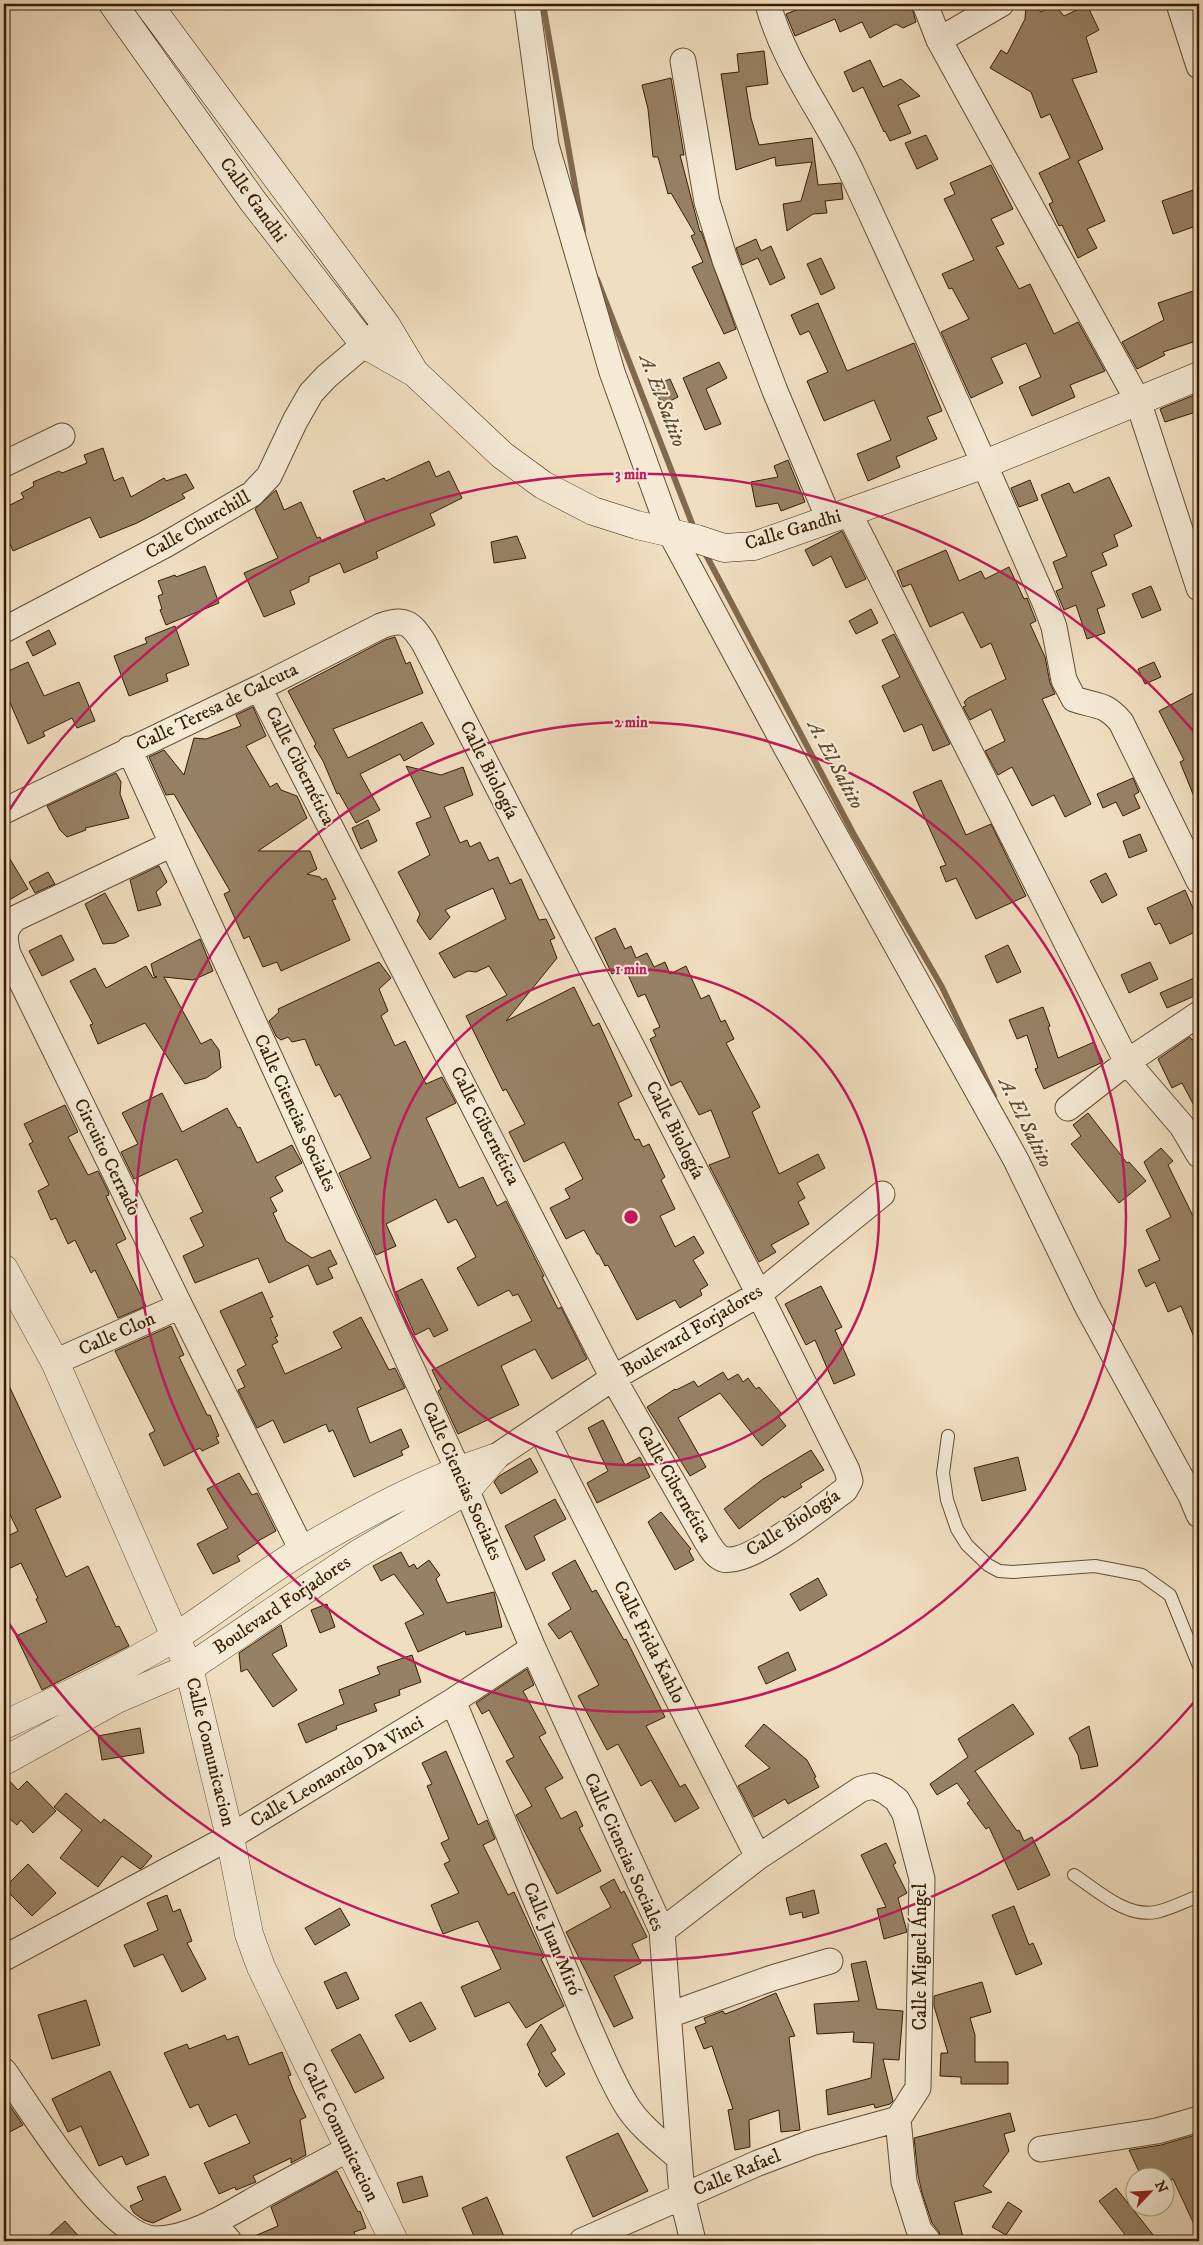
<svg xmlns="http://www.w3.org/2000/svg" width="1203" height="2245" font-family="'IM FELL DW Pica',serif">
<rect width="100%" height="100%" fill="#f0dec0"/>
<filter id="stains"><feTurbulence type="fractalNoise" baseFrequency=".004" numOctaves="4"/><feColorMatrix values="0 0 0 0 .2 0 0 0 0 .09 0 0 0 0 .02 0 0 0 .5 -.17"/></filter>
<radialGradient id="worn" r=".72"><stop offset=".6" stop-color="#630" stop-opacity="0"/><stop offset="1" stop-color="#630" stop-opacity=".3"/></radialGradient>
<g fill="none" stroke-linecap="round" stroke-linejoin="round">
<path stroke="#80694d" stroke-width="6" d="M543 4 583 231
M597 279 695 531
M704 551 853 833 942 987 994 1096"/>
</g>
<path fill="#978165" stroke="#361d02" d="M811 4H911L916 22 903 28 896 24 870 38 862 22 840 32 835 19 795 36 786 14Z
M1026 4H1035L1041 12 1054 4 1064 16 1087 5 1099 30 1086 37 1097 72 1072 79 1103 149 1078 161 1105 221 1087 229 1097 248 1078 258 1062 225 1059 226 1049 204 1053 202 1039 173 1070 158 1050 114 1041 118 1031 92 990 68 1001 50 1007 54 1025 19Z
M764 51 768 84 746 87 751 118 759 145 812 138 818 185 841 183 843 199 825 201 827 213 813 214 787 231 783 204 801 201 812 162 776 166 775 157 736 170 721 74 739 72 737 54Z
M870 60 883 87 901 79 920 96 898 105 911 133 890 141 885 131 884 132 863 87 853 92 844 72Z
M671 78 684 155H680L700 232 701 231 736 329 724 334 692 267 703 262 691 236 695 234 671 193 668 194 658 157H653L648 109 642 85Z
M926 135 938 159 917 169 905 143Z
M991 165 1013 209 991 219 1004 244 996 247 1019 289 1030 284 1054 334 1078 322 1105 371 1070 385 1075 397 1032 416 1019 387 1041 377 1026 343 991 358 1003 383 971 398 941 332 969 319 952 288 949 289 942 274 974 260 944 199 955 194 950 183Z
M1199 188V225L1173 234 1162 201Z
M756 239 761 251 771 246 785 278 770 285 758 258 742 265 736 248Z
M821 258 835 288 821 295 807 264Z
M1199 289V340L1163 352 1165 355 1137 369 1122 342 1164 320 1158 303Z
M818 303 847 371 914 343 942 411 927 417 937 439 896 457 900 467 868 481 857 454 891 440 874 400 824 421 807 381 828 372 809 331 800 335 791 315Z
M719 362 727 378 706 389 721 424 705 430 683 378Z
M670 379 678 397 662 405 653 386Z
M1199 393V411L1165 422 1160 409Z
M103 448 114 481 123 477 131 497 164 478 166 481 186 474 194 488 182 494 185 498 137 523 100 538 90 517 13 551 4 530V508L24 498 21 493 34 486 33 482 59 471 62 473 87 463 84 455Z
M788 460 805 502 781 511 778 503 756 507 751 482 778 477 774 466Z
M429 461 436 477 449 471 462 498 430 514 435 525 376 552 378 558 344 573 340 563 309 577V582L290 591 295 604 264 617 244 573 278 558 255 509 276 490 284 510 301 502 317 538 320 537 322 542 366 523 353 491 384 478 386 481Z
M1109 477 1132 526 1114 535 1118 546 1102 553 1107 565 1091 572 1105 606 1097 609 1105 633 1087 639 1076 605 1064 610 1056 591 1063 588 1053 562 1067 556 1041 495 1069 483 1074 493Z
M1030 480 1038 500 1019 507 1011 488Z
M842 531 866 579 846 588 831 556 813 566 805 550Z
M517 536 526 558 494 563 491 542Z
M946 550 959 581 981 571 985 579 1009 567 1024 599 1027 598 1036 621 1030 624 1045 657 1050 683 1055 694 1042 699 1091 804 1065 817 1054 795 1032 806 1012 767 998 775 985 751 1005 741 991 709 970 720 963 707 966 706 964 702 968 698 1006 679 991 643 981 648 963 612 930 627 911 584 903 587 897 571Z
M205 566 219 603 166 625 160 610 162 609 158 596 163 594 158 581 175 575 176 577Z
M1151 586 1161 610 1142 618 1132 594Z
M871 609 878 623 856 634 849 621Z
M175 626 189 665 166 674 168 681 129 696 114 656 147 643 145 638Z
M49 630 56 644 33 656 26 642Z
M894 634 950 744 933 751 922 724 904 732 882 686 900 677 882 640Z
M395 637 406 664 410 662 423 693 333 729 348 758 422 722 434 744 404 761 400 754 360 774 380 810 356 823 339 793 337 794 323 761 314 746 316 744 288 691 385 640Z
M28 662 44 696 79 682 95 721 77 728 72 718 43 732 45 736 28 744 4 689V673Z
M1154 662 1161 677 1145 684 1138 669Z
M1199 690V809L1180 762 1184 760 1159 711Z
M253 707 266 736 246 746 270 787 277 783 281 790 297 796 307 818 258 851H310L317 869 307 874 320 877 322 880 326 878 336 899 332 900 350 940 281 971 277 962 263 967 249 936 244 939 224 894 230 891 174 794 166 795 149 757 164 750 184 775 194 738 206 739 241 726 236 715Z
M406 766 441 775 463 767 473 795 444 807 460 843 467 840 470 847 480 842 489 861 498 857 510 884 521 879 539 920 546 919 555 938 550 940 557 958 506 1021 574 987 593 1026 599 1023 632 1096 618 1103 635 1140 639 1139 643 1147 649 1144 665 1177 661 1180 675 1209 660 1216 675 1247 694 1236 704 1253 693 1260 708 1285 700 1290 702 1295 680 1308 675 1300 637 1320 608 1265 605 1266 599 1254H597L584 1230 566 1239 550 1208 570 1198 565 1189 583 1179 564 1142 524 1162 509 1132 525 1124 506 1089 503 1091 466 1016 507 995 489 966 476 972 468 971 454 978 439 953 506 919 493 888 445 910 450 917 430 940 417 921 420 914 398 872 430 855 416 823 431 817Z
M116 773 121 782 120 794 129 818 85 828 86 830 67 837 60 830 47 806Z
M1133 778 1139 792 1134 795 1140 808 1123 816 1116 802 1103 808 1097 794Z
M941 780 966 835 991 824 1026 896 976 919 956 878 946 882 940 867 946 865 913 792Z
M368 820 377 841 361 849 352 828Z
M1140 834 1147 851 1129 858 1123 841Z
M4 849 28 889 4 903Z
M159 866 167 882 156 892 161 905 138 911 130 880Z
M48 872 55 884 35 893 29 882Z
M1106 873 1117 895 1102 903 1090 881Z
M1185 890 1199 922V930L1170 944 1160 923 1155 925 1147 908Z
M105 893 129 936 115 943 103 944 85 904Z
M615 928 625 949 631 946 636 958 647 953 654 967 665 962 670 974 686 966 701 999 709 995 721 1022 725 1020 734 1039 726 1043 760 1107 752 1112 779 1174 818 1154 825 1168 797 1183 805 1198 798 1202 809 1224 771 1245 776 1252 759 1262 709 1165 730 1157 711 1110 699 1115 681 1081 671 1086 650 1039 656 1036 653 1030 660 1027 645 994 638 997 625 968 612 974 595 938Z
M61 935 74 960 42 976 29 951Z
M200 939 213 971 193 980 164 977 201 1044 211 1039 219 1050 221 1068 206 1078 185 1084 145 1023 98 1044 90 1025 93 1024 70 981 95 968 106 988 146 966 153 978 157 977 154 976 151 964Z
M1008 945 1021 972 997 983 985 956Z
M379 962 391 978 379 989 388 1011 381 1016 395 1046 405 1041 426 1084 442 1077 456 1103 426 1118 459 1188 483 1177 497 1206 506 1201 544 1276 542 1277 558 1309 561 1307 587 1359 552 1379 535 1349 501 1366 519 1405 458 1434 438 1391 441 1389 432 1370 532 1321 518 1294 513 1296 509 1290 478 1306 457 1268 476 1257 456 1219 448 1223 436 1199 386 1224 396 1246 376 1255 339 1173 371 1158 340 1094 335 1097 319 1064 316 1066 305 1039 292 1042 288 1037 281 1040 276 1036 269 1021 279 1012 278 1009Z
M1150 962 1158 979 1129 993 1121 975Z
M1199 976V994L1167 1008 1160 993Z
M1043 1007 1050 1026 1048 1027 1058 1058 1094 1042 1103 1062 1044 1089 1035 1069 1038 1068 1027 1035 1017 1039 1009 1020Z
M1199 1036V1115L1182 1083 1172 1088 1158 1059 1190 1037 1192 1040Z
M162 1093 182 1132 227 1108 238 1128 240 1127 257 1163 292 1145 302 1163 275 1177 283 1191 270 1198 277 1211 273 1213 286 1241 312 1258 330 1250 337 1264 328 1268 333 1278 317 1285 308 1265 269 1283 258 1258 195 1283 183 1256 204 1246 190 1218 203 1212 177 1159 134 1179 121 1152 138 1144 122 1113Z
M65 1105 78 1132 68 1137 88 1175 98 1171 108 1191 109 1195 106 1196 126 1239 116 1244 146 1306 118 1318 95 1270 91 1273 75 1240 68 1244 56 1218 51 1220 38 1191 49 1185 29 1144 33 1142 24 1124Z
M1088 1113 1127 1163 1129 1162 1146 1181 1119 1203 1071 1144 1081 1136 1073 1125Z
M1161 1148 1173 1161 1168 1165 1193 1216 1199 1214V1349L1181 1306 1168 1312 1155 1282 1146 1287 1138 1270 1160 1260 1146 1230 1171 1217 1144 1162Z
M422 1279 448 1330 434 1337 429 1328 415 1335 396 1292Z
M821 1286 842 1327 835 1330 855 1375 834 1384 815 1340 806 1345 785 1304Z
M262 1292 273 1317 270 1318 278 1336 275 1337 278 1342 272 1345 285 1374 342 1348 333 1332 361 1317 389 1370 395 1368 405 1388 357 1408 370 1443 401 1429 409 1447 401 1451 403 1455 354 1477 333 1430 329 1432 326 1424 284 1443 273 1420 257 1428 238 1390 245 1387 237 1370 246 1365 220 1311Z
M171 1326 184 1355 179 1357 207 1415H210L219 1436 216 1437 219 1443 202 1451 200 1448 164 1466 149 1434 155 1431 115 1351Z
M723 1372 728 1380 738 1374 743 1382 748 1378 756 1389 759 1387 781 1413 778 1416 786 1426 762 1446 720 1393 678 1418 706 1467 690 1476 647 1407 675 1389 676 1390 694 1381 698 1387Z
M4 1375 61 1497 35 1509 66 1577 88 1566 116 1627 119 1626 129 1646 42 1690 16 1636 47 1622 36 1599 38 1598 21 1563 4 1571V1538L18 1531 4 1502Z
M603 1420 625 1465 640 1457 650 1477 597 1503 587 1483 608 1471 588 1428Z
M811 1450 824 1470 800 1484 802 1487 784 1498 783 1496 739 1529 724 1509 763 1479Z
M1018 1457 1026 1490 982 1501 974 1468Z
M530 1458 538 1472 501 1494 494 1482 499 1476Z
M239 1473 252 1495 257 1493 276 1531 258 1541 259 1542 237 1556 240 1561 213 1574 197 1544 228 1528 207 1489Z
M555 1499 566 1519 534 1536 545 1560 526 1570 505 1526Z
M661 1512 691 1549 689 1551 694 1560 675 1570 648 1522Z
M401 1552 409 1567 414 1564 417 1569 429 1560 440 1575 436 1579 447 1603 494 1592 502 1627 466 1635 465 1631 418 1652 405 1623 424 1614 394 1574 381 1581 373 1566Z
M575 1560 592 1592 596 1590 624 1640 626 1639 665 1717 646 1726 680 1787 685 1784 699 1808 675 1822 651 1780 641 1786 618 1744 607 1750 578 1696 599 1685 571 1631 559 1639 548 1624 571 1609 552 1573Z
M818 1578 827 1595 800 1611 790 1594Z
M327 1604 335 1627 320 1633 311 1610Z
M281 1625 287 1646 272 1654 297 1690 273 1707 247 1669 241 1672 239 1653Z
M788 1652 796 1670 766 1684 758 1667Z
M412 1655 421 1682 399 1690 400 1695 374 1704 377 1711 336 1726 337 1729 306 1743 298 1724 344 1704 339 1690 380 1674 377 1667Z
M527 1669 534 1685 523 1691 546 1733 539 1737 563 1778 545 1788 561 1819 576 1811 583 1826 579 1828 601 1871 557 1894 516 1815 532 1806 506 1761 514 1757 489 1710 482 1714 476 1703Z
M1013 1704 1034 1734 975 1771 1017 1831 1019 1830 1024 1841 1032 1837 1050 1875 1018 1890 989 1827 986 1829 967 1803 970 1801 957 1783 937 1795 930 1784 968 1757 958 1739Z
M764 1724 807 1760 816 1777 814 1778 819 1787 788 1804 785 1799 754 1817 738 1786 770 1768 745 1746Z
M1089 1726 1098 1766 1081 1769 1078 1755 1069 1738Z
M140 1728 144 1753 102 1760 98 1736Z
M446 1751 478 1825 487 1820 495 1839 483 1845 508 1895 514 1892 544 1957 541 1959 564 2006 526 2028 509 2002 475 2017 461 1987 501 1969 478 1921 443 1934 431 1905 459 1893 444 1864 450 1861 441 1843 449 1839 427 1786 432 1784 422 1763Z
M5 1776 18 1790 27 1781 56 1811 33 1833 21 1820 17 1825 4 1814Z
M66 1793 101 1823 104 1819 152 1856 143 1867 140 1869 122 1856 98 1887 60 1858 82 1830 54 1807Z
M886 1843 896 1863 893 1865 907 1893 898 1898 907 1932 884 1939 877 1909 886 1907 861 1855Z
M28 1864 56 1893 32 1916 4 1888Z
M614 1879 621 1893 624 1891 647 1937 632 1944 641 1963 614 1976 633 2018 614 2027 566 1932 611 1907 600 1887Z
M814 1890 819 1913 803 1918 802 1912 790 1915 786 1898Z
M167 1895 173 1912 180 1909 192 1941 187 1943 206 1979 182 1992 163 1954 134 1967 124 1945 158 1930 147 1903Z
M1014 1906 1029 1945 1033 1943 1042 1964 1016 1975 992 1915Z
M340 1908 350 1925 315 1945 305 1928Z
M866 1961 877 2009 903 2011 899 2060 883 2059 893 2101 890 2104 875 2108 874 2104 828 2115 826 2090 871 2078 874 2043 853 2042 854 2032 817 2034 814 2004 859 2001 851 1964Z
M346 1972 359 1999 337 2009 324 1982Z
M982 1982 991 2012 970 2018 975 2035V2062H1008V2084H961V2077L940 2076 941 2053H948L934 2006V1996Z
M776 1993 795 2036 789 2037 800 2130 781 2132 779 2110 749 2120 750 2147 735 2150 728 2110 733 2109 712 2046 704 2049 695 2027 706 2023 704 2018 723 2011 725 2014 736 2010Z
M86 2000 100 2045 52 2059 38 2015Z
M421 2002 436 2029 410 2042 395 2015Z
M541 2024 556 2050 551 2053 565 2074 546 2087 538 2074 540 2072 527 2044Z
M360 2034 384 2078 355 2093 331 2050Z
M225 2035 227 2040 238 2036 249 2065 282 2052 291 2075 288 2076 293 2089 306 2117 300 2120 306 2155 291 2163V2158L253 2176 256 2182 236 2190 235 2187 219 2194 204 2163 250 2143 236 2114 209 2127 198 2104 190 2108 164 2053 187 2044 189 2049Z
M110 2071 149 2155 126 2165 122 2156 99 2166 81 2126 68 2132 52 2099Z
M10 2106 23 2125 4 2135V2110Z
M1010 2113 1015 2131 1004 2134 1009 2151 983 2186 992 2192 954 2202 964 2241H942L939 2232 932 2223 922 2193 918 2175 914 2138Z
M618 2133 648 2191 593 2217 566 2157Z
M1199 2134V2235L1173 2179 1166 2183V2178H1142L1129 2150 1161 2145Z
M337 2171 358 2212 360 2211 366 2228 354 2232 358 2241H243L278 2226 271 2207Z
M165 2176 181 2210 153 2223 144 2220 134 2213 130 2206 143 2200 137 2187Z
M422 2176 428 2196 403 2203 397 2183Z
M1116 2188 1158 2241H1130L1099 2201Z
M487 2197 506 2241H476L462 2208Z
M1008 2202 1022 2211 1006 2235 992 2227Z
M65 2221 83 2241H43Z"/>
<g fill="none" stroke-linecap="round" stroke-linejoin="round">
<g stroke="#644d32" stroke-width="14">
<path id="service" d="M948 1436 943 1473 947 1500 957 1529 967 1545 988 1565 999 1571 1013 1572 1095 1566 1142 1575 1170 1595 1199 1666
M1074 1875C1097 1890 1126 1918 1156 1912 1171 1909 1185 1901 1199 1896"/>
</g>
<g stroke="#644d32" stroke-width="27">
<path id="minor" d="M527 4 546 145 612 372 670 532 786 747 1016 1160 1087 1306 1191 1496 1199 1515
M768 4C784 65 826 116 852 173 919 316 983 460 1046 605L1054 627 1064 680 1074 699C1096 707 1104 702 1121 722L1199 881
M925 4 939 40 1138 401 1199 588
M1179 4 1199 66
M939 40 1001 4
M683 61 707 202 725 260 775 391 829 519
M4 464 62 436
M849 513 1127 1062 1199 1014
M4 630 165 545 252 494 269 476 295 421 311 393 327 376 379 332
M129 749 458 1470 533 1648 662 1931 682 2196 693 2241
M4 811 259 688 381 626C405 617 411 623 424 643L759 1294 847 1470 850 1481 845 1490C824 1505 748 1567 723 1559 715 1556 712 1549 707 1542L613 1378 259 688
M172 844 16 918C3 929 4 938 8 954L180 1306 302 1550
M1068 1108 1127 1062 1182 1126 1199 1155
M55 1362 180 1306
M540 1428 758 1857
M494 1458 613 1378 759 1294 882 1194
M453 1701 590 2030C602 2056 613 2085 629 2109 642 2128 662 2143 679 2158
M662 1931 758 1857 861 1789 873 1786 885 1791 897 1800 905 1814 922 1879 918 2088 898 2119 904 2182 919 2230 928 2241
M4 1958 230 1837 453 1701 533 1648
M669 2015 772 1978 830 1961
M4 2071C31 2109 109 2239 156 2239 191 2239 231 2213 261 2196 290 2180 319 2165 348 2149
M1041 2149 1157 2131 1199 2119
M213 2222 229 2241
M582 2241 758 2163 811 2143 898 2119"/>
</g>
<g stroke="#644d32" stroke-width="29">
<path id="tertiary" d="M4 1269 55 1362 189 1668 230 1837 249 1934 261 1967 394 2241
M4 1725C62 1698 120 1671 175 1637 219 1609 259 1576 303 1550 364 1514 427 1480 494 1458
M4 1761 115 1700 189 1668 358 1554 467 1490 494 1458"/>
</g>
<g stroke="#361d02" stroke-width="29">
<path id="secondary" d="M113 4 252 200 364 344 415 373 502 455 543 485 593 511 637 525 697 539 724 548 754 546 985 464 1199 376
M148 4 386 325 413 370"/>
</g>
<use href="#service" stroke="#f5ead6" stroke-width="12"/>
<use href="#minor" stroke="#f5ead6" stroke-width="25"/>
<use href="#tertiary" stroke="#f5ead6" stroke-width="28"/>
<use href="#secondary" stroke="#f5ead6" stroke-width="28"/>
</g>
<g fill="none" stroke="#c2185b" stroke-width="2.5">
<circle cx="631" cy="1217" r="248"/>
<circle cx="631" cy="1217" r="495"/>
<path d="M1196 1700A743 743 0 0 1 4 1616M4 818A743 743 0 0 1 1196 734"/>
</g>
<g text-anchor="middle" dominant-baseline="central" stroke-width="4" stroke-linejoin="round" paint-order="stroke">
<g font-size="19" fill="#361d02" stroke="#f5ead6">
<text transform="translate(253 200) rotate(54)">Calle Gandhi</text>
<text transform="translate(198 525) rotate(-30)">Calle Churchill</text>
<text transform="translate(793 530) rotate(-17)">Calle Gandhi</text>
<text transform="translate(217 707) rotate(-26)">Calle Teresa de Calcuta</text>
<text transform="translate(300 766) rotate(63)">Calle Cibernética</text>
<text transform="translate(489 770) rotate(63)">Calle Biología</text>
<text transform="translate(295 1113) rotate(65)">Calle Ciencias Sociales</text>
<text transform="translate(485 1126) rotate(63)">Calle Cibernética</text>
<text transform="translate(675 1130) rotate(63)">Calle Biología</text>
<text transform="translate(107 1157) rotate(64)">Circuito Cerrado</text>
<text transform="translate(692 1331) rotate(-31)">Boulevard Forjadores</text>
<text transform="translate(117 1334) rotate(-24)">Calle Clon</text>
<text transform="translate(462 1481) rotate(66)">Calle Ciencias Sociales</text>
<text transform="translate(674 1484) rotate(60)">Calle Cibernética</text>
<text transform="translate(793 1523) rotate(-33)">Calle Biología</text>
<text transform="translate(282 1605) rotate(-34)">Boulevard Forjadores</text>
<text transform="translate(649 1642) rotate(63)">Calle Frida Kahlo</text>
<text transform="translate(210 1752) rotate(76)">Calle Comunicacion</text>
<text transform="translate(337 1772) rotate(-31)">Calle Leonaordo Da Vinci</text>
<text transform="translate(624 1852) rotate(66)">Calle Ciencias Sociales</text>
<text transform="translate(552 1939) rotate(67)">Calle Juan Miró</text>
<text transform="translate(920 1957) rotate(-90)">Calle Miguel Ángel</text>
<text transform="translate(340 2132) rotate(64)">Calle Comunicacion</text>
<text transform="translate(737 2173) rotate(-23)">Calle Rafael</text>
</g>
<g font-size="20" font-style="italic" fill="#61492e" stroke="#f5ead6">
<text transform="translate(662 401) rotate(69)">A. El Saltito</text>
<text transform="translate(835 765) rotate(62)">A. El Saltito</text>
<text transform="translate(1025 1123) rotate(64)">A. El Saltito</text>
</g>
</g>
<circle cx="631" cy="1217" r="8" fill="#c2185b" stroke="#f5ead6" stroke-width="2.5"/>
<g font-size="15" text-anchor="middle" font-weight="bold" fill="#c2185b" stroke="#f5ead6" stroke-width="4" stroke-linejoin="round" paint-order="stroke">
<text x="631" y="479">3 min</text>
<text x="631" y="727">2 min</text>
<text x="631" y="974">1 min</text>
</g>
<rect width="1203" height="2245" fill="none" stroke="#f0dec0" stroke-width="20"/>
<rect x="5" y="5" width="1193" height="2235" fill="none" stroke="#361d02" stroke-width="2.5"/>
<rect x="10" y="10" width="1183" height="2225" fill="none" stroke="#361d02"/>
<g transform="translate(1150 2192) rotate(65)"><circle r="24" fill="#f5ead6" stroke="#a99881"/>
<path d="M0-4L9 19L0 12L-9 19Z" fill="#8f2418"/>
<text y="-8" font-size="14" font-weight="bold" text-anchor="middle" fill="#361d02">N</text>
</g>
<rect width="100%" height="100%" filter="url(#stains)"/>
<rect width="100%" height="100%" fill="url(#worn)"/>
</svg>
